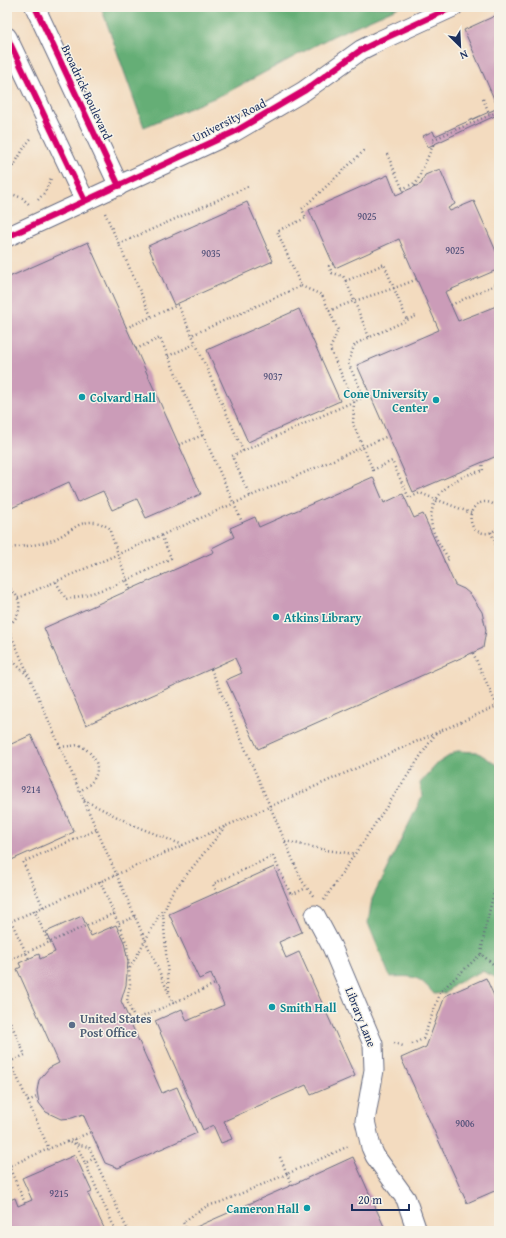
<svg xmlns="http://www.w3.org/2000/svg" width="506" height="1238" font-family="'Gentium Book Plus',serif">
<rect width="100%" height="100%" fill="#f7f3e8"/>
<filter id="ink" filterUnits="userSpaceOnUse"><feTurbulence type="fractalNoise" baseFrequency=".025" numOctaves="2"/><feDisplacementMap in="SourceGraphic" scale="8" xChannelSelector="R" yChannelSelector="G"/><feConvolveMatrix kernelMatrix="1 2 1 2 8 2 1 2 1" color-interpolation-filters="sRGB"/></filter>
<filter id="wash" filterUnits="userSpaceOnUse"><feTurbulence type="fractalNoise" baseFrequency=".012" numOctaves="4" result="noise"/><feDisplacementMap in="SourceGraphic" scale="16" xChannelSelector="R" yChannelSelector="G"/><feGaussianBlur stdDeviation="0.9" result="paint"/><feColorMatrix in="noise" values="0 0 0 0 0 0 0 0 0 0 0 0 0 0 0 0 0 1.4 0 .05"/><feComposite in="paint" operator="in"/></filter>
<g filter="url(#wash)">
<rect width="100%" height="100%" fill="#f3dbbf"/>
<path fill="#65ae76" stroke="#406e6a" d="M101 7H399L333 36 226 93 144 127Z
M457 751 477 752 499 766V979L482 971 457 983 445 993 434 994C418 975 415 976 390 977L368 923 372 899 422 797 420 783 438 763Z"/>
<g id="blocks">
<path fill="#cb9cb8" d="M499 14V114L428 147 423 136 433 131 435 136 498 108 464 30Z
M440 169 455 204 448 208 450 211 474 201 499 258V269L445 292 458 321 499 305V455L413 492 357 365 439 330 399 239 335 268 309 210 388 175 396 195 421 184 425 175Z
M247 202 273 261 174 305 148 246Z
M88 242 201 494 146 518 137 499 112 510 103 491 78 502 69 482 7 510V278Z
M299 309 340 401 248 442 207 350Z
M373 477 384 503 403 494 414 518 423 514 455 585 464 589 471 595 482 612 486 630 483 648 258 749 226 680 242 673 235 658 86 725 44 628 214 552 212 548 234 537 230 528 255 517 259 527Z
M31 735 74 832 7 862V746Z
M274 867 302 932 279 942 286 958 299 952 355 1076 311 1095 306 1085 224 1121 232 1139 221 1143 213 1125 203 1130 155 1021 182 1009 187 1021 224 1005 211 974 199 979 169 914Z
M82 916 91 936 116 925 124 942 128 962 126 985 121 1001 162 1093 177 1087 197 1133 118 1168 105 1163 83 1114 72 1118 61 1119 46 1112 39 1103 37 1091 39 1080 49 1068 59 1063 17 969 21 967 19 963 39 954 40 959 55 952 46 932Z
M486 978 499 1007V1189L467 1203 401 1058 426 1047 445 996Z
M75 1155 92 1192 88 1194 105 1230 7 1231V1201L15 1198 18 1206 32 1200 22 1178Z
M353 1157 386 1231H187L292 1185Z"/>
</g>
</g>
<g filter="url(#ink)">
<use href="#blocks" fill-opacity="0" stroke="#676b80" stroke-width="1"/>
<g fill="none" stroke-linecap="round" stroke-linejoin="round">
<g stroke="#676b80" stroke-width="21">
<path id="minor" d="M35 7 119 186
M7 37 85 201
M7 237 234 132 304 91 361 50 379 41 453 7
M315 915 332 947 373 1044 374 1070 365 1121 371 1147 375 1156 406 1199 417 1231"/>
</g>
<path stroke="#676b80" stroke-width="2.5" stroke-dasharray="1 3" stroke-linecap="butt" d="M483 99 490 115 499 111
M387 154 404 192
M7 172C19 163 21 147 33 137
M415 186 434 143 432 140 490 115
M402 189 417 182
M7 192 22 198 30 205
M38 200 45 192 51 178
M105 213 151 316
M119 244 249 186
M333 264 329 266 332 273 343 276 346 281
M301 286 322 295 338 330 330 349 354 402 353 424 373 470 392 461 409 498 420 493 471 513
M451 305 499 283
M329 311C358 298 388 292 417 279
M126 328 178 305 192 335
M369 337 346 281 384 264 407 320
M136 349 160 338 242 522
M168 356 195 344
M179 445 203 435
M243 451 192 335 301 286 277 231 306 218 302 209 366 149
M250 496 232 456 364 397 348 363 355 344 416 316
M499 509C484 492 462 509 474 529 483 535 492 535 499 526
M491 532 499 553
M7 548C21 547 37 545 50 541 71 534 84 511 109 528L130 589
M444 562 449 559C442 548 431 533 431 519 431 492 459 474 483 471L482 462
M56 582 66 599C102 593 138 576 171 558L161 535
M7 587C24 597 23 616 7 626L173 1003 215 984
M18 598 388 436
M473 653 499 710
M7 655 28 676
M211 669 302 881 314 897
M60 747 79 745C102 757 104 779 79 791
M84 800 135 826 183 845
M285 841 326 850 355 854
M100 881 127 944 130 984 127 1001 135 1020 173 1003
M217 893 213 884 273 856 291 895 306 888
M324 900 436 733
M43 907 23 862 96 830
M34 910 49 943
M11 921 29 959
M7 923 499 705
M119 923 135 917
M481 954 485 929 499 872
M7 961 115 913
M130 968 162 910
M169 991 163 914 171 894 225 827
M7 1015 25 1055 7 1063
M394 1043 403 1046
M412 1044 423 1039 441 991 481 954 499 969
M10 1061 49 1149
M28 1101 37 1097
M74 1139 85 1163
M67 1142 91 1132
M280 1157 287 1174 349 1146
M95 1158 85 1163 116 1231
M7 1162 25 1203
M7 1167 62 1143 66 1142 89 1147 128 1231
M187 1231 183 1222 207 1206 221 1202 287 1174 292 1185"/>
<use href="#minor" stroke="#fff" stroke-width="19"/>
<g stroke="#f7f3e8" stroke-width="8">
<path id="cycleway" d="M35 7 119 186
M7 37 85 201
M7 237 234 132 304 91 361 50 379 41 453 7"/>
</g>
<use href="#cycleway" stroke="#d6006c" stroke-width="6"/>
</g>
</g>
<g fill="#0f9aa8" stroke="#f7f3e8" stroke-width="1.5">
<circle cx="82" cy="397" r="4"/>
<circle cx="436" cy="400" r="4"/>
<circle cx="276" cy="617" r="4"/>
<circle cx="272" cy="1007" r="4"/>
<circle cx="307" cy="1208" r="4"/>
</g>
<circle fill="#5c6f8a" stroke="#f7f3e8" stroke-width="1.5" cx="72" cy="1025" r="4"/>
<g text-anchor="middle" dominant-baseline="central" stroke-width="3" stroke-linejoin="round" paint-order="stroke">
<g font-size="10" fill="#474a74">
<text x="367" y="216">9025</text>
<text x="455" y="250">9025</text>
<text x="211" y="253">9035</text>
<text x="273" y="376">9037</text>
<text x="31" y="789">9214</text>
<text x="465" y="1123">9006</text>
<text x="59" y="1193">9215</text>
</g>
<g font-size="12" fill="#1b2f5e" stroke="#f7f3e8">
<text transform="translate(87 92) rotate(65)">Broadrick Boulevard</text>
<text transform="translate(229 120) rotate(-27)">University Road</text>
<text transform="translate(361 1017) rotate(68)">Library Lane</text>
</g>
<g font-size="12" font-weight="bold" fill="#0d838f" stroke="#f7f3e8" text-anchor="start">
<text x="428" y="393" text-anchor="end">Cone University<tspan x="428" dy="14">Center</tspan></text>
<text x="90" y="397">Colvard Hall</text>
<text x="284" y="617">Atkins Library</text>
<text x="280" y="1007">Smith Hall</text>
<text x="299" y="1208" text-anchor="end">Cameron Hall</text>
</g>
<g font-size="12" font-weight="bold" fill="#4e5e75" stroke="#f7f3e8" text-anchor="start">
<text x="80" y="1018">United States<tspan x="80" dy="14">Post Office</tspan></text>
</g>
</g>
<rect width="506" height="1238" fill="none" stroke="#f7f3e8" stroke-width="24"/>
<g transform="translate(460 46) rotate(156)" stroke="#f7f3e8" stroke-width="3" paint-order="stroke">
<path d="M0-3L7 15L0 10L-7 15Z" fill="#1b2f5e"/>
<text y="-6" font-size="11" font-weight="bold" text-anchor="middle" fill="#1b2f5e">N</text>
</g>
<path d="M352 1204v6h57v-6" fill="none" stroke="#1b2f5e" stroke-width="2"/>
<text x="358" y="1204" font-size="12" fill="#1b2f5e" stroke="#f7f3e8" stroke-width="3" paint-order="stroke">20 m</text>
</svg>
